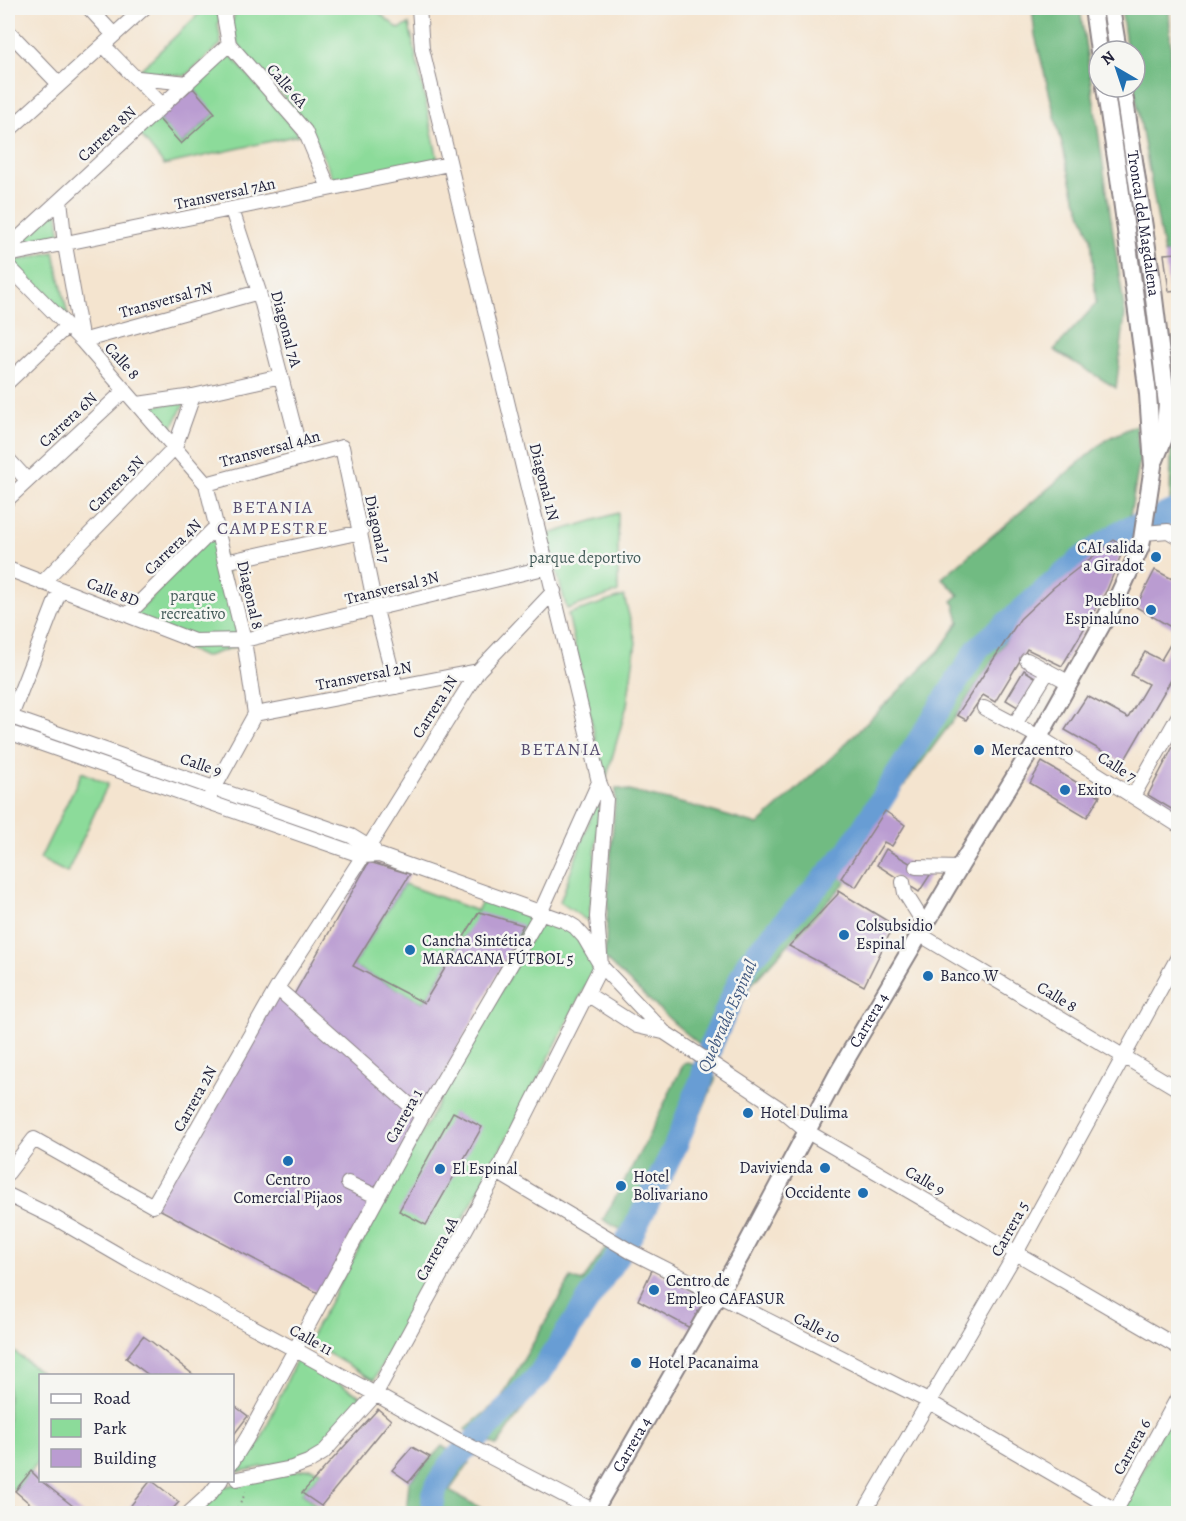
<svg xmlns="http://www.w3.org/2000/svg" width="1186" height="1521" font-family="Alegreya,serif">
<rect width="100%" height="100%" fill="#f6f6f2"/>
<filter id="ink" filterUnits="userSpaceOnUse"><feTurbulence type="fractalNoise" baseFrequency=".0167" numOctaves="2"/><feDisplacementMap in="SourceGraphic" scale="12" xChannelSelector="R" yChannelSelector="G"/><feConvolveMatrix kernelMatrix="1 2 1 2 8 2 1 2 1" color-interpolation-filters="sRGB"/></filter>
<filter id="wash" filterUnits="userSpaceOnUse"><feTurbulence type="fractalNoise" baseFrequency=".008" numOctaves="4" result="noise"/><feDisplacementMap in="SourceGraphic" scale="24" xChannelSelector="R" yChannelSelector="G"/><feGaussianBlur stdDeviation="1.35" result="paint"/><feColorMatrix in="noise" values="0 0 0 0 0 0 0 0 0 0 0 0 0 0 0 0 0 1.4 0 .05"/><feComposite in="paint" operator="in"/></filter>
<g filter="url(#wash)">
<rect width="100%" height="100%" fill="#f4e4cf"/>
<path fill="#8cdb9a" stroke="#577e6a" stroke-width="1.5" d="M205 8H223L218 24 221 44 185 76 139 71Z
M237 8H373L399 29 409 24 438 160 334 180 309 126 239 46 231 25Z
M228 52 299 135 164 165 139 133 158 118 182 144 214 114 193 88Z
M57 207 61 240 16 245Z
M54 252 68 316 11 262Z
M186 400 169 434 147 407Z
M618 513V592L567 609 546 535Z
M216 527 244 644 204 657 130 621Z
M624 596 636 642 627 705 605 783 568 614Z
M82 772 108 784 67 873 40 859Z
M597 799 600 801 589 922 560 902Z
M404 884 477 911 483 899 537 920 515 958 466 934 424 1003 353 966Z
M543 916 572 931 596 965C526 1106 451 1243 374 1380L308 1342 426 1125Z
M8 1347 44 1375 40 1376V1460L15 1491 8 1486Z
M297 1358 365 1399 319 1448 291 1461 237 1472 260 1442Z
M1178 1397V1513H1122Z
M310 1468 322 1471 302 1493 325 1513 194 1514 223 1487Z"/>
<path fill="#71bb82" stroke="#4a6e5e" stroke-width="1.5" d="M1032 8H1080L1125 314 1116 388 1054 350 1096 304 1091 238 1074 193 1035 35Z
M1121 8H1169L1173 99 1178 169V253L1164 254 1134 87 1135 51H1127Z
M1178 408V500L1170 505 1172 410Z
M1136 425 1140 458 1125 545 1113 541 1054 587 1020 619 957 715 885 811 841 877 847 881 751 985 715 1057 675 1024 605 959 610 863 616 788 693 806 758 825 834 755 939 651 959 622 955 605 952 601 959 595 942 578 1106 440Z
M688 1062 716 1078 687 1145 668 1171 634 1237 603 1220 645 1143 684 1063Z
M607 1246 624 1255C583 1320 541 1383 497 1446L465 1429 500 1400 571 1278 582 1282Z
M442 1446 469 1463 449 1491 490 1513 406 1514 409 1482Z"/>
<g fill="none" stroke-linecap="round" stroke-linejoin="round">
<path stroke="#679dd4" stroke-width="24" d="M431 1514 435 1489 453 1461 485 1431 539 1375 633 1232 675 1147 702 1079 711 1045 748 962 848 852 978 648 1081 559 1122 531 1178 510"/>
</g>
<g id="blocks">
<path fill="#ba9cd1" d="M193 88 215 113 181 144 158 118Z
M1178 253V290L1169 291 1164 254Z
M1114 540 1125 545 1107 590 1062 666 1027 649 995 702 983 695 966 720 957 715 1020 619 1054 587Z
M1155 570 1178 582V668L1123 763 1065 730 1087 696 1128 718 1148 684 1131 675 1145 652 1161 660 1178 631 1136 607Z
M1024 670 1038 679 1021 709 1006 700Z
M1178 737V813L1148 795Z
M1042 762 1100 796 1087 817 1030 783Z
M885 811 905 825 892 846 884 842 856 887 841 878Z
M886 849 930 875 919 892 877 865Z
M369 862 410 874 353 966 424 1003 479 912 523 925 422 1116 324 1296 153 1206 277 988 292 998Z
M838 891 894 925 864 986 789 946 838 894Z
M453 1112 482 1127 426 1225 399 1211Z
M652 1270 708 1299 690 1328 638 1300Z
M143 1336 152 1342 195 1376H150L126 1358Z
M232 1404 248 1416 232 1437Z
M378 1409 391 1420 321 1506 302 1493Z
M412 1447 430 1457 409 1482 392 1470Z
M31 1471 40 1480 83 1514H42L15 1491Z
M151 1480 179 1502 168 1514H157L147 1507 142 1514H124Z"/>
</g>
</g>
<g filter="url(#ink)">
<use href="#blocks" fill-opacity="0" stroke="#8b8385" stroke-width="1.5"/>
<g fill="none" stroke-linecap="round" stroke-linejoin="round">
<g stroke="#8b8385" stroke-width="16">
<path id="minor" d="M89 8 114 35
M226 8 224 16 229 44 305 131 329 188
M8 31 59 84
M103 45 163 106
M138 78 188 83
M8 131 144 8
M60 200 65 245 82 341 259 292
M232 210 259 292 302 458
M8 248 229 44
M8 255 449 164
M8 266 82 341 206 484 244 640 255 714
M8 382 67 326
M138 404 193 396 281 376
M8 459 27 480
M206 484 342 447 376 610 396 687
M8 499 125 390
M1144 533 1168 531 1178 537
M225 562 361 532
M8 569 194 641 244 640 548 567
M42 583 175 447 193 396
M127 615 216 527
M1027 660 1070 683
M984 708 1039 737 1178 825
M255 714 478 671
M8 716 351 836 374 850
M8 724 60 590
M1015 724 1048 671
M8 732 363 856 379 855 565 921 575 927 584 937 601 966 664 1032 779 1108 806 1131 1178 1347
M211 794 255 714
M1133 796 1178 717
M916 867 959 868
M903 882 905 893 925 925
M919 934 1178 1089
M277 988 422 1116
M587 994 637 1026 663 1032
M497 1172 630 1251 928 1401 1122 1514
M8 1173 34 1139 153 1206 277 988 363 856 478 671 554 591
M348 1183 378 1197
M8 1195 55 1218 131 1262 294 1349 458 1440 600 1514
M232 1462 247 1438 422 1116 537 920 599 782
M237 1479 292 1468 308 1462 323 1453 375 1395 497 1172 601 966 597 917 606 799 599 782 422 49 419 8
M8 1512 9 1514
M188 1514 210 1494 221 1480
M863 1514 1016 1253 1178 957
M1114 1514 1178 1397"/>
</g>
<g stroke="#8b8385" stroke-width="20">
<g id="major">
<path d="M1093 8 1099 51"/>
<path d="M1111 8 1118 51"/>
<path id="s1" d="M1123 87 1151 274 1167 404 1164 438 1155 460"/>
<path id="s2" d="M592 1514 741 1255 838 1073 948 886 1039 737 1119 594 1141 546 1153 466 1148 394 1119 178 1105 87"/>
</g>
</g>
<path stroke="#8b8385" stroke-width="2" stroke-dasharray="1.5 4.5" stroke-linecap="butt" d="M235 1514 246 1492"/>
<use href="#minor" stroke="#fff" stroke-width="14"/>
<use href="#major" stroke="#fff" stroke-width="16"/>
</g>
</g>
<g fill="#1f6fb2" stroke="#f6f6f2" stroke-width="2">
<circle cx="1156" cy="557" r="6"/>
<circle cx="1151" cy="610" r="6"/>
<circle cx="979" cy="750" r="6"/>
<circle cx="1065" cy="790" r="6"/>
<circle cx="844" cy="935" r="6"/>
<circle cx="410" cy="950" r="6"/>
<circle cx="928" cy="976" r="6"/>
<circle cx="748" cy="1113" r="6"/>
<circle cx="288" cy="1161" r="6"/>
<circle cx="825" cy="1168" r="6"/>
<circle cx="440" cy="1169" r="6"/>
<circle cx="621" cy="1186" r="6"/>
<circle cx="863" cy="1193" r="6"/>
<circle cx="654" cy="1290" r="6"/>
<circle cx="636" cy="1363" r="6"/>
</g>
<g text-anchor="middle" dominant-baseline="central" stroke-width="5" stroke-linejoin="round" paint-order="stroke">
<g font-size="16" fill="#22223b" stroke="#f6f6f2">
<text transform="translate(287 86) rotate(49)">Calle 6A</text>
<text transform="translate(107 134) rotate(-43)">Carrera 8N</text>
<text transform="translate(225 194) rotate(-12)">Transversal 7An</text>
<text stroke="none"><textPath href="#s1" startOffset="138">Troncal del Magdalena</textPath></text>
<text transform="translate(166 300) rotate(-16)">Transversal 7N</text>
<text transform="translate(286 329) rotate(75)">Diagonal 7A</text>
<text transform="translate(122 361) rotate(48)">Calle 8</text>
<text transform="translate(68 420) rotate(-43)">Carrera 6N</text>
<text transform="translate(270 449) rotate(-15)">Transversal 4An</text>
<text transform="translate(544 482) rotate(76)">Diagonal 1N</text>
<text transform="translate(116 484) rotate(-45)">Carrera 5N</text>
<text transform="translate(377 529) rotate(78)">Diagonal 7</text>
<text transform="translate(173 547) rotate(-44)">Carrera 4N</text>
<text transform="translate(392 588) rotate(-14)">Transversal 3N</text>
<text transform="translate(113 592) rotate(21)">Calle 8D</text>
<text transform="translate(250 595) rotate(77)">Diagonal 8</text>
<text transform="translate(364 676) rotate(-11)">Transversal 2N</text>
<text transform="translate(435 707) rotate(-58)">Carrera 1N</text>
<text transform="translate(201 765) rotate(19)">Calle 9</text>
<text transform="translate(1117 767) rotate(32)">Calle 7</text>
<text transform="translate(1057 997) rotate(31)">Calle 8</text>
<text stroke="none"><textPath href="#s2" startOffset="566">Carrera 4</textPath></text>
<text transform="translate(195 1099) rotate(-61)">Carrera 2N</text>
<text transform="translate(404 1116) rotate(-61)">Carrera 1</text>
<text transform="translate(925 1181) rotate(30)">Calle 9</text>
<text transform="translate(1010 1229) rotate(-61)">Carrera 5</text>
<text transform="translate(437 1249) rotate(-61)">Carrera 4A</text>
<text transform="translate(817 1328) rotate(27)">Calle 10</text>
<text transform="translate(311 1340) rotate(29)">Calle 11</text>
<text stroke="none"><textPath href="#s2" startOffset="80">Carrera 4</textPath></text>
<text transform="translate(1132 1447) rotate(-61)">Carrera 6</text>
</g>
<g font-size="16" fill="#22223b" stroke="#f6f6f2" text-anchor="start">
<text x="1144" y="548" text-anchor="end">CAI salida<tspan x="1144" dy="18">a Giradot</tspan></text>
<text x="1139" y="601" text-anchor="end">Pueblito<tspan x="1139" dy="18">Espinaluno</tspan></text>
<text x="991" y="750">Mercacentro</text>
<text x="1077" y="790">Exito</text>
<text x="856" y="926">Colsubsidio<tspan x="856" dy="18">Espinal</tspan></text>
<text x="422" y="941">Cancha Sintética<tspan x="422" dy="18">MARACANA FÚTBOL 5</tspan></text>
<text x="940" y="976">Banco W</text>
<text x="760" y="1113">Hotel Dulima</text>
<text x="813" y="1168" text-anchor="end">Davivienda</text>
<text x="452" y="1169">El Espinal</text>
<text x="633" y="1177">Hotel<tspan x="633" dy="18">Bolivariano</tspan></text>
<text x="288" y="1180" text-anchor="middle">Centro<tspan x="288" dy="18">Comercial Pijaos</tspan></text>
<text x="851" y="1193" text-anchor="end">Occidente</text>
<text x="666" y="1281">Centro de<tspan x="666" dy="18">Empleo CAFASUR</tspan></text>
<text x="648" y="1363">Hotel Pacanaima</text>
</g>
<g font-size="16" fill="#425a58" stroke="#f6f6f2">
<text x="585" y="558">parque deportivo</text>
<text x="193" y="596">parque<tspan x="193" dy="18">recreativo</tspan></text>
</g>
<g font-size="18" letter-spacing="1.5" fill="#574d70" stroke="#f6f6f2">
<text x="273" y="507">BETANIA<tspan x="273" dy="21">CAMPESTRE</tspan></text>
<text x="561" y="749">BETANIA</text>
</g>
<g font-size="18" font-style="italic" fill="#415980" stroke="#f6f6f2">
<text transform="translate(727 1016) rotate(-66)">Quebrada Espinal</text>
</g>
</g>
<rect width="1186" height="1521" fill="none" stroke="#f6f6f2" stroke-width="30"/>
<rect x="39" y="1374" width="195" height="108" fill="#f6f6f2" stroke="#a1a1a9" stroke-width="1.5"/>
<rect x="51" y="1394" width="30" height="9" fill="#ffffff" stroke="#a1a1a9" stroke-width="1.5"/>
<text x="93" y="1404" font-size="18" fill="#22223b">Road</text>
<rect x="51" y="1419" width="30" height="18" fill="#8cdb9a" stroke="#a1a1a9" stroke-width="1.5"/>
<text x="93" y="1434" font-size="18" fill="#22223b">Park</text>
<rect x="51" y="1449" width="30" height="18" fill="#ba9cd1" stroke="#a1a1a9" stroke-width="1.5"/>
<text x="93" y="1464" font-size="18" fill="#22223b">Building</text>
<g transform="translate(1117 69) rotate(321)"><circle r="28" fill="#f6f6f2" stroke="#a1a1a9" stroke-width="1.5"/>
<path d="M0-4.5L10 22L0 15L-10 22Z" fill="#1f6fb2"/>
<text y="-9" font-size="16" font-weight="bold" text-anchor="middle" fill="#22223b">N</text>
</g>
</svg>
